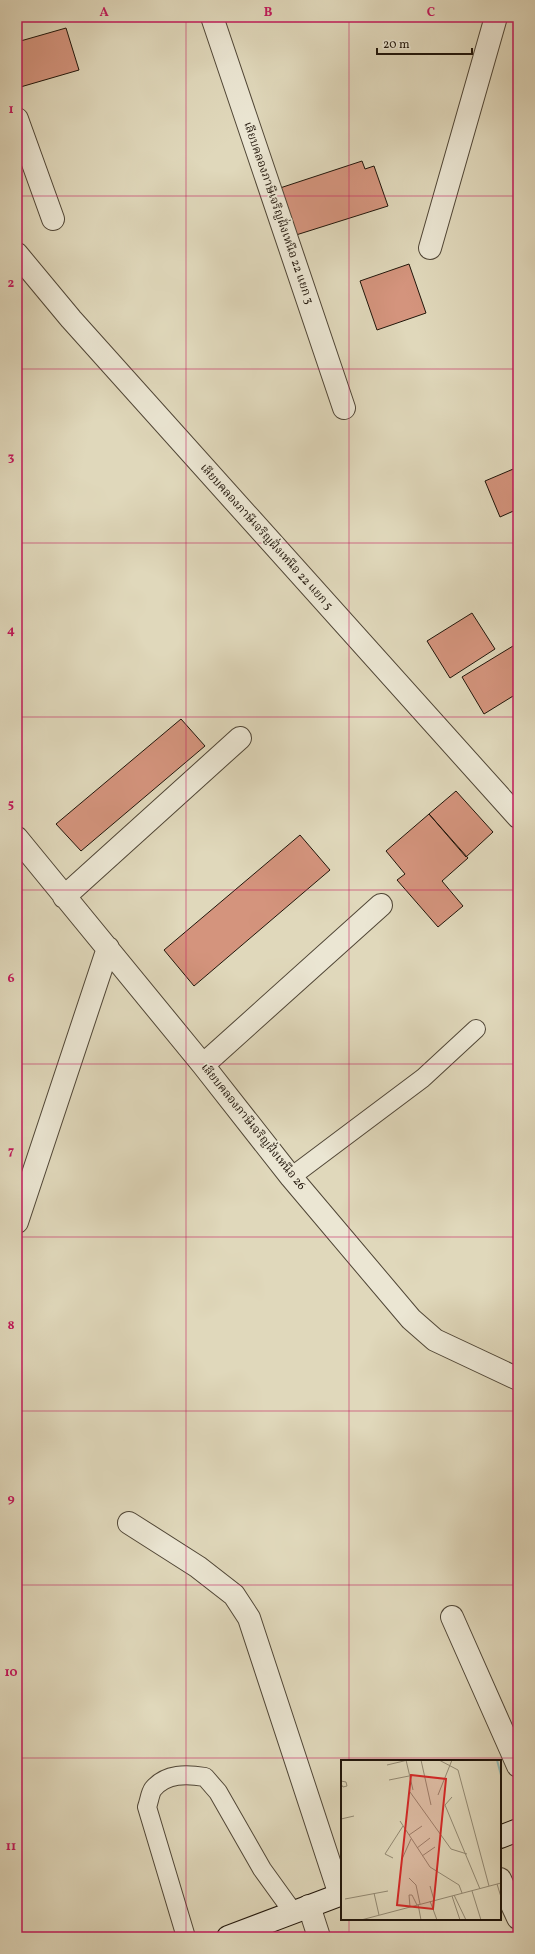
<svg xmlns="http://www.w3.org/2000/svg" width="535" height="1954" font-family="Vollkorn,'Noto Serif Thai',serif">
<rect width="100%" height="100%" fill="#e0d8bb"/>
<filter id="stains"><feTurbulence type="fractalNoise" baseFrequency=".005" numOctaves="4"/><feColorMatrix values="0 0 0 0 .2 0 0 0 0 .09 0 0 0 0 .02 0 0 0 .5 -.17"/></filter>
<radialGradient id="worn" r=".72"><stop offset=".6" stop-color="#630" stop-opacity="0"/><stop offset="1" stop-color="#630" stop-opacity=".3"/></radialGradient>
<path fill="#d4947d" stroke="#20150a" d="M66 28 79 70 17 88V42Z
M362 161 365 169 374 166 388 206 296 235 280 188Z
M409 264 426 313 377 330 360 281Z
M518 467V509L500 517 485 481Z
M472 613 495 649 450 678 427 641Z
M518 643V693L484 714 462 677Z
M181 719 205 746 81 851 56 824Z
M456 791 493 832 466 857 429 814Z
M429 814 468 858 442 881 463 906 438 927 397 880 405 874 386 851Z
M300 835 330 870 194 986 164 950Z"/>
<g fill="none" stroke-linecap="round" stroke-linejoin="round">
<g stroke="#504636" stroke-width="20">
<path id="service" d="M291 1177 423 1078 476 1029
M186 1937 147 1807C149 1802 150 1793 153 1789 166 1773 187 1774 205 1777L218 1792 262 1869 293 1912"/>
</g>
<g stroke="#504636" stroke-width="24">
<path id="minor" d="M212 17 344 408
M17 119 53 219
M430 248 496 17
M17 254 71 319 518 817
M17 838 203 1065 291 1177 411 1319 435 1340 518 1379
M64 897 240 738
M203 1065 381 905
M17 1222 108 948
M129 1523 198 1567 234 1595 249 1618 340 1895
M452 1617 518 1766
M500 1879 518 1918
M309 1906 319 1937"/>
</g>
<g stroke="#20150a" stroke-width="24">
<path id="secondary" d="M500 1837 518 1830
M228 1937 342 1894"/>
</g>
<use href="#service" stroke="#ebe6d3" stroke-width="18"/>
<use href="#minor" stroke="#ebe6d3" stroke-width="22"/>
<use href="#secondary" stroke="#ebe6d3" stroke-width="22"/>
</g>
<path fill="none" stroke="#c2185b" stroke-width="1" stroke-opacity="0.55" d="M186 17V1937M349 17V1761M17 196H518M17 369H518M17 543H518M17 717H518M17 890H518M17 1064H518M17 1237H518M17 1411H518M17 1585H518M17 1758H518M349 1919V1937"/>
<g text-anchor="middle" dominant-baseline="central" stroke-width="3.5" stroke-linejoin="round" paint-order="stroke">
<g font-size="12" fill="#20150a" stroke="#ebe6d3">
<text transform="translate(278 213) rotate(71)">เลียบคลองภาษีเจริญฝั่งเหนือ 22 แยก 3</text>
<text transform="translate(266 537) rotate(48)">เลียบคลองภาษีเจริญฝั่งเหนือ 22 แยก 5</text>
<text transform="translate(253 1127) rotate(51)">เลียบคลองภาษีเจริญฝั่งเหนือ 26</text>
</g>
</g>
<g transform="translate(341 1760)">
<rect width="160" height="160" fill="#e0d8bb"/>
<path fill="none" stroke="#94b9b3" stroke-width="2" d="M156 0 160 15"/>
<path fill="none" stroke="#938a74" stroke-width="1" d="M65 0 72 30M80 0 90 45M98 0 117 10 148 126M46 5 67 0M48 20 68 16M0 21 5 22 6 26 2 27 0 24M69 32 110 89 126 94M97 35 111 0M111 37 104 45 139 129M0 59 13 56M59 61 89 107 118 125 121 133M68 75 81 66M76 88 89 78M81 96 94 87M52 98 44 94 62 66M61 99 70 79M68 118 75 125 79 144M156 124 160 137M89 126 93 140M131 131 140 160M33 133 38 155M113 135 125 160M111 136 119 160M4 139 47 131M89 141 96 160M77 144 80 160M69 147 68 135H71L76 145M20 160 160 123"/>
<path fill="#d62828" fill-opacity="0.15" stroke="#d62828" stroke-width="2" d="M70 15 105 19 92 149 56 145Z"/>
<rect width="160" height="160" fill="none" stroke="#20150a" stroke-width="2"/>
</g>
<rect width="535" height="1954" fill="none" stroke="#e0d8bb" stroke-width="44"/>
<path d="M377 48v6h95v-6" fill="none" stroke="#20150a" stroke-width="2"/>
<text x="383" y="48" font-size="12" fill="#20150a" stroke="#ebe6d3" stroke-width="3" paint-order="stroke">20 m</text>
<rect x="22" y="22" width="491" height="1910" fill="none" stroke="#c2185b" stroke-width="1.5"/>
<g font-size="13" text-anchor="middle" font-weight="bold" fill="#c2185b">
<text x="104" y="16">A</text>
<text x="268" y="16">B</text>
<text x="431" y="16">C</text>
<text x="11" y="113">1</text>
<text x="11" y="287">2</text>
<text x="11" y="461">3</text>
<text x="11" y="634">4</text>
<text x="11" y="808">5</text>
<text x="11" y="982">6</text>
<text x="11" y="1155">7</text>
<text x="11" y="1329">8</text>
<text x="11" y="1502">9</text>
<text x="11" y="1676">10</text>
<text x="11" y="1850">11</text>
</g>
<rect width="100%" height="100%" filter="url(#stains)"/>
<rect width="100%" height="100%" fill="url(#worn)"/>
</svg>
